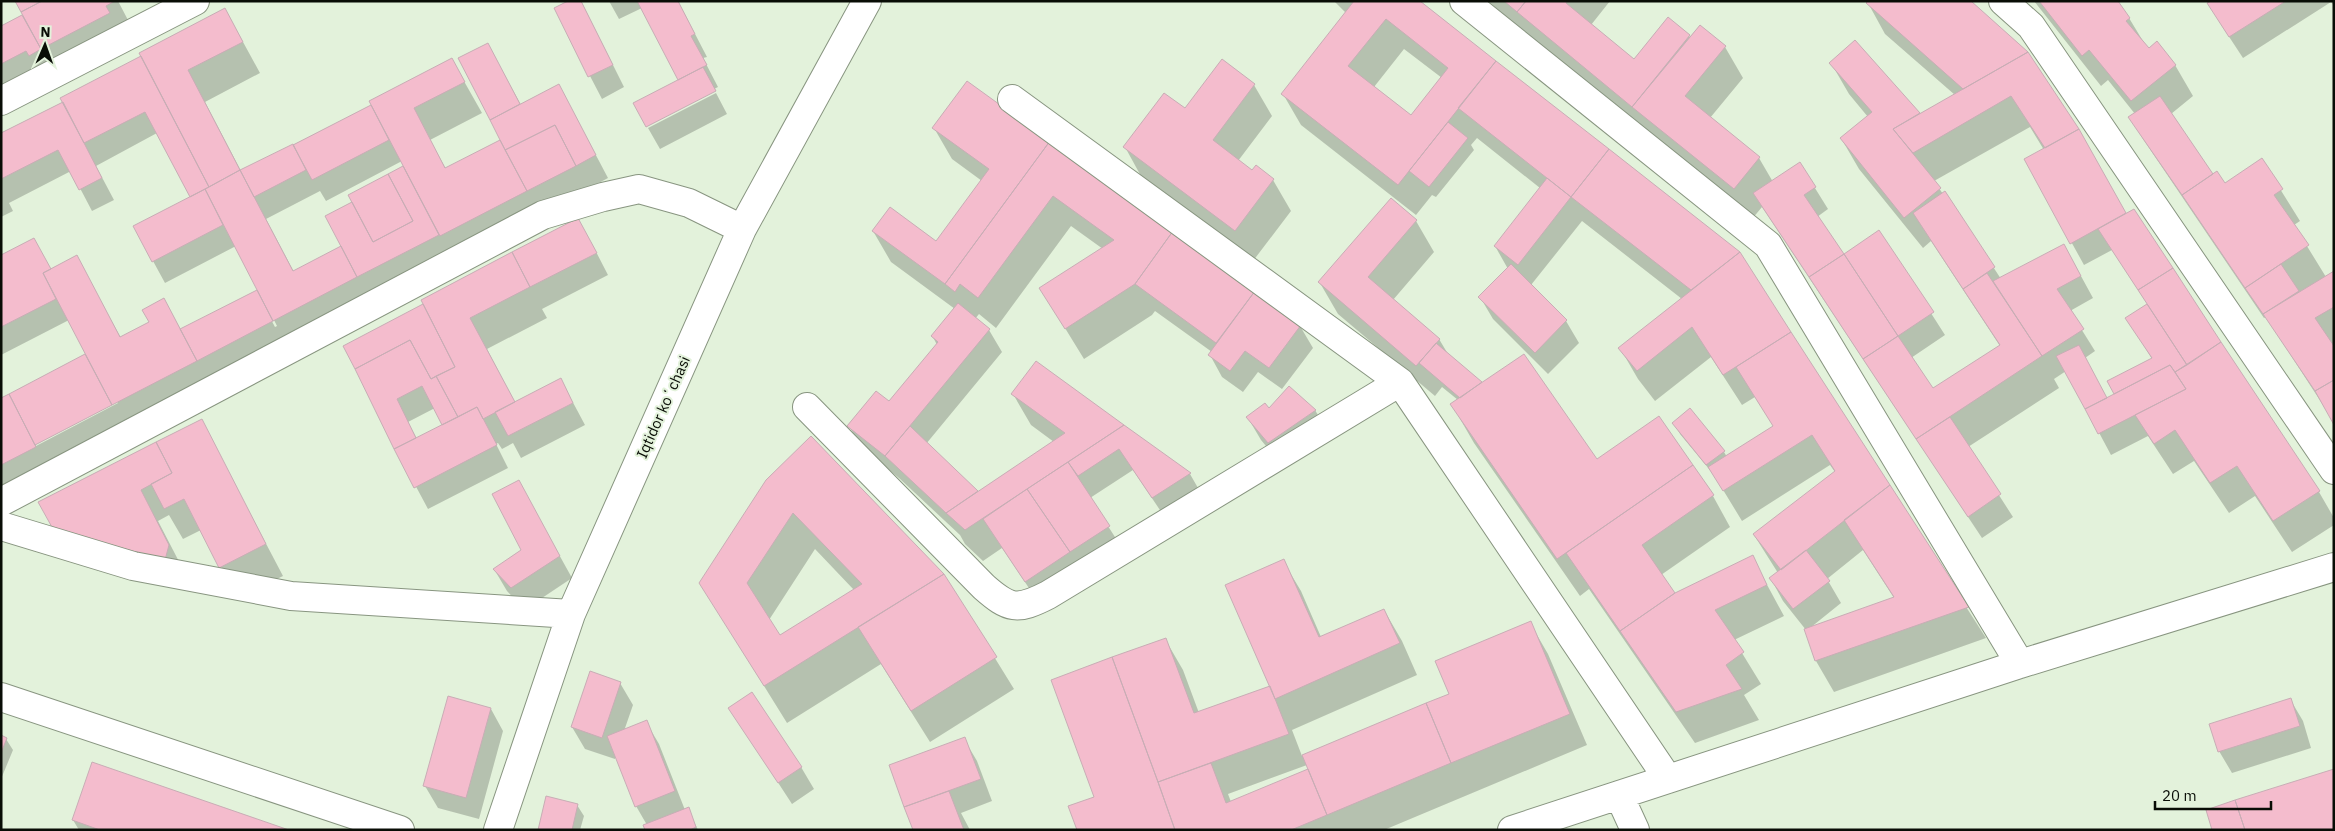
<svg xmlns="http://www.w3.org/2000/svg" width="2335" height="831" font-family="'IBM Plex Sans',sans-serif">
<rect width="100%" height="100%" fill="#e3f2db"/>
<path fill="#0003" fill-rule="evenodd" d="M16 1H118L129 22 1 92V27L24 15Z
M581 1 624 87 602 99 555 9Z
M609 1H678L707 57 703 58 718 87 714 89 680 80 642 8 619 19Z
M1334 1H1418L1739 253 1986 638 1834 692 1816 661 1806 630 1783 601 1771 579 1778 573 1754 535 1835 472 1830 465 1742 521 1714 475 1680 434 1674 423 1724 452 1727 457 1774 427 1755 397 1742 405 1711 357 1655 401 1638 379 1620 348 1682 299 1582 221 1531 285 1566 321 1579 343 1548 374 1493 319 1480 297 1508 269 1495 246 1540 188 1477 138 1471 145 1474 150 1436 197 1432 195 1416 215 1301 125 1283 94 1346 13ZM1404 49 1442 78 1412 117 1374 87ZM1863 550 1894 598 1810 628 1841 603 1827 579Z
M1488 1H1610L1591 25 1634 60 1668 19 1690 37 1700 26 1725 47 1743 78 1710 118 1759 158 1773 182 1800 164 1828 209 1817 217 1843 256 1879 232 1945 335 1911 358 1933 390 2000 346 1931 241 1923 248 1859 169 1841 138 1868 117 1849 94 1831 63 1855 42 1920 114 1955 95 1885 34 1868 3 1969 1 2027 53 2096 161 2126 215 2133 211 2319 492 2334 518V525L2292 552 2255 496 2229 513 2194 461 2173 474 2148 436 2111 455 2066 371 2054 379 2059 388 1968 447 2013 517 1982 538 1762 207 1752 219 1536 43ZM2030 127 2044 150 2026 160 2084 265 2112 250 2148 305 2127 318 2152 359 2116 394 2107 399 2085 358 2095 351 2070 311 2093 298 2064 245 2001 279 1945 193 1943 194 1934 181Z
M2034 1H2116L2129 18 2146 46 2175 65 2193 96 2171 114 2213 176 2225 185 2262 160 2300 221 2294 225 2326 277 2334 272V422L2271 325 2266 317 2264 318 2143 139 2130 117 2135 114 2108 80 2101 86Z
M2213 1H2334V6L2331 2 2243 58 2222 26Z
M225 9 260 73 205 102 241 171 373 105 452 60 482 113 430 140 446 169 508 151 459 59 488 44 521 105 571 108 608 178 1 505V399L87 355 69 320 1 355V256L51 270 76 257 121 338 151 323 164 300 181 330 262 297 236 246 165 283 153 261 191 198 157 133 96 166 114 200 92 211 71 171 9 203 13 211 1 217V135L64 102ZM402 161 405 167 350 195 354 203 342 246 294 272 266 219 320 191 326 201ZM267 312H270L277 326 275 327ZM117 401 118 403 36 446V443Z
M967 83 1300 326 1313 348 1282 389 1258 372 1243 392 1222 377 1210 355 1212 352 1155 311 1152 315 1084 359 1041 289 1103 249 1071 226 996 328 979 314 975 319 989 330 1002 352 926 444 978 493 1054 442 1031 425 1013 394 1036 363 1190 474 1202 495 1166 519 1133 470 1090 498 1122 548 1039 603 1002 548 983 561 965 544 960 535 899 478 862 448 849 426 889 403 937 345 933 337 955 309 891 262 873 231 937 242 982 181 952 159 934 128Z
M1254 85 1272 116 1238 161 1252 172 1256 167 1273 180 1291 211 1253 261 1142 178 1125 147 1185 110Z
M716 93 727 114 660 149 648 128Z
M1391 200 1416 221 1434 252 1393 300 1439 339 1448 354 1481 383 1597 461 1658 418 1713 496 1730 527 1661 575 1675 594 1752 557 1784 616 1734 640 1761 684 1744 695 1759 720 1695 743 1589 589 1580 596 1474 443 1452 405 1458 400 1442 387 1435 396 1338 314 1320 283Z
M591 242 608 275 542 309 547 318 487 349 515 403 561 380 585 425 521 458 513 443 502 449 498 443 496 444 508 468 428 509 376 412 426 312ZM435 408 444 426 417 439 408 422Z
M1269 410H1315L1328 432 1281 464 1261 440 1248 418Z
M201 420 283 576 238 598 201 530 183 539 169 515 158 521 187 577 183 590 72 560Z
M767 481 943 574 1014 689 930 742 881 664 787 723 700 583ZM815 549 854 590 780 636 769 620Z
M531 504 572 578 524 610 507 591 494 569 522 551Z
M1283 561 1301 591 1321 637 1384 610 1402 641 1417 675 1292 730 1302 756 1451 694 1530 623 1548 654 1587 745 1384 830H1078L1096 798 1165 639 1183 670 1199 713 1271 686ZM1307 765 1310 770 1231 802 1228 794Z
M620 683 633 705 624 731 646 722 659 744 685 810 688 809 698 830H646L647 825 636 806 616 755 615 759 585 749 572 727Z
M2290 699 2303 721 2311 748 2232 773 2219 751Z
M491 709 503 731 479 819 438 808 425 786Z
M730 709 801 767 814 789 792 804Z
M1 736 6 739 13 750 1 779Z
M964 739 977 761 992 801 961 813 970 830H914L890 766Z
M577 805 584 816 580 830H539Z
M73 820 285 830H79Z"/>
<path fill="#f4bccd" stroke="#c8adb5" fill-rule="evenodd" d="M15 1H42L21 12Z
M42 1H115L106 6 110 13 41 49 21 12Z
M568 1H581L613 65 588 77 554 8Z
M637 1H678L695 34 691 36 707 65 678 80Z
M1354 1H1420L1496 61 1398 185 1281 94ZM1386 19 1448 68 1411 115 1348 66Z
M1504 1H1526L1517 12Z
M1526 1H1567L1566 3 1634 59 1668 17 1690 35 1632 107 1517 12Z
M1868 1H1971L2028 52 1963 89 1866 3Z
M2039 1H2118L2130 18 2126 21 2149 48 2157 41 2176 65 2131 101 2089 50 2082 56Z
M2211 1H2286L2229 37 2207 3Z
M225 8 243 42 188 70 240 170 209 187 139 53Z
M22 15 41 49 29 56 26 51 1 64V26Z
M1700 25 1726 46 1685 96 1760 157 1734 189 1632 107Z
M1855 40 1920 113 1893 129 1941 188 1904 218 1840 138 1872 112 1829 63Z
M488 43 520 104 490 120 458 58Z
M2028 52 2079 129 2045 148 2011 96 1913 153 1893 129Z
M141 56 209 187 190 197 145 112 84 143 60 98Z
M452 58 465 82 414 108 445 168 500 140 527 191 440 236 369 101Z
M1222 59 1255 84 1213 140 1252 170 1256 165 1274 179 1235 231 1123 147 1164 93 1185 108Z
M1496 61 1609 149 1571 197 1458 108Z
M703 67 716 91 646 127 633 103Z
M967 81 1050 141 945 284 872 231 890 207 936 241 989 169 932 128Z
M559 84 596 155 576 166 555 125 505 150 490 120Z
M2160 96 2213 174 2182 195 2128 117Z
M63 102 102 178 79 190 58 150 1 179V133Z
M371 105 389 140 312 180 293 145Z
M1448 122 1468 138 1429 187 1409 171Z
M555 125 576 166 527 191 505 150Z
M2079 129 2126 213 2070 244 2024 159Z
M1050 141 1173 231 1135 284 1065 329 1039 288 1114 240 1053 196 978 298 960 284 955 292 945 284Z
M293 144 306 170 254 197 240 170Z
M1609 149 1740 252 1691 290 1571 197Z
M2262 158 2283 189 2274 195 2309 245 2245 288 2182 195 2217 171 2225 183Z
M1800 162 1816 187 1804 195 1844 254 1809 277 1753 193Z
M403 166 439 235 357 277 325 216 352 202 373 242 413 221 388 174Z
M240 170 293 271 341 246 357 277 273 321 205 189Z
M388 174 413 221 373 242 348 195Z
M1547 178 1571 197 1518 265 1494 246Z
M205 189 223 225 152 262 133 226Z
M1945 191 1995 267 1963 289 1913 213Z
M1391 198 1417 220 1368 277 1440 339 1416 366 1318 282Z
M2134 209 2173 268 2138 290 2098 229Z
M578 218 597 253 530 287 512 252Z
M1879 230 1934 312 1898 336 1844 254Z
M1173 231 1255 291 1216 343 1135 284Z
M34 238 51 269 43 273 56 299 1 327V255Z
M2064 244 2081 276 2057 289 2084 329 2042 356 1993 281Z
M512 252 530 287 470 318 515 402 483 419 477 407 458 417 436 376 455 367 421 300Z
M1740 252 1791 332 1723 375 1692 327 1637 371 1618 348Z
M1844 254 1898 336 1863 359 1809 277Z
M77 255 120 337 149 322 142 310 164 298 197 361 112 405 43 273Z
M1511 264 1567 320 1535 353 1478 297Z
M2281 264 2299 291 2263 314 2245 288Z
M2173 268 2221 342 2187 365 2138 290Z
M2334 271V307L2315 318 2334 346V380L2315 391 2263 314Z
M1987 273 2042 356 1916 439 1863 359 1898 336 1933 388 2000 345 1963 289Z
M257 290 273 321 197 361 180 329Z
M1255 291 1301 325 1269 368 1245 351 1230 371 1208 355Z
M958 303 990 329 885 456 847 426 876 391 889 401 938 342 931 336Z
M423 304 455 367 431 379 410 340 355 369 343 346Z
M2147 304 2187 365 2175 372 2170 365 2114 394 2107 381 2152 358 2125 318Z
M1791 332 1890 485 1781 570 1753 534 1835 471 1812 435 1723 491 1708 467 1773 426 1736 367Z
M410 340 431 379 436 376 458 417 442 425 422 386 397 399 416 438 394 449 355 369Z
M2221 342 2320 491 2273 521 2237 466 2210 483 2175 430 2154 444 2135 415 2186 389 2175 372Z
M1436 343 1482 382 1460 398 1419 363Z
M2079 345 2107 398 2085 409 2056 356Z
M85 354 112 405 35 445 9 394Z
M1524 354 1597 459 1659 416 1693 465 1557 559 1450 404Z
M1036 361 1124 425 965 530 946 513 1065 433 1011 394Z
M2170 365 2186 389 2098 434 2085 409Z
M561 378 573 403 508 436 495 412Z
M2334 380V425L2315 391Z
M1289 386 1316 410 1268 443 1246 417 1265 403 1269 408Z
M9 394 36 447 1 465V398Z
M477 407 497 445 414 488 394 449Z
M1690 408 1725 451 1706 465 1672 423Z
M1950 417 2001 494 1968 517 1916 439Z
M202 419 266 544 219 568 184 499 164 509 151 484 172 473 156 442Z
M1124 425 1191 473 1152 498 1119 449 1078 476 1068 462Z
M910 426 978 491 946 513 885 456Z
M811 436 944 574 764 686 699 583 766 480ZM793 513 862 584 780 635 747 583Z
M156 442 172 473 141 490 169 545 165 560 53 529 38 502Z
M1068 462 1110 526 1070 552 1027 489Z
M1693 465 1714 495 1642 545 1675 593 1620 631 1566 553Z
M519 480 560 556 511 588 493 569 521 550 492 494Z
M1890 485 1969 607 1815 661 1804 629 1894 597 1844 520Z
M1027 489 1070 552 1025 582 983 519Z
M1806 550 1830 581 1793 609 1769 578Z
M1753 555 1767 585 1715 610 1744 652 1726 665 1742 689 1676 712 1620 631 1675 593Z
M1284 559 1319 637 1384 609 1400 643 1275 699 1225 585Z
M944 574 997 657 911 711 858 627Z
M1531 621 1570 714 1451 763 1426 703 1449 694 1435 661Z
M1166 638 1194 713 1270 686 1289 734 1158 782 1112 657Z
M1112 657 1158 782 1175 830H1077L1068 806 1094 797 1051 680Z
M590 671 621 682 602 738 571 727Z
M752 692 802 767 778 783 728 708Z
M448 696 491 708 466 798 423 786Z
M2291 698 2300 726 2218 752 2209 724Z
M1426 703 1451 763 1327 815 1302 755Z
M647 720 675 791 635 807 607 736Z
M1 735 7 738 1 753Z
M965 737 981 779 904 807 889 765Z
M92 762 289 830H100L72 820Z
M1211 763 1226 803 1308 769 1327 815 1291 830H1175L1158 782Z
M2334 769V830H2245L2235 800Z
M949 791 964 830H913L904 807Z
M546 796 578 804 572 830H538Z
M2235 800 2245 830H2212L2206 810Z
M689 807 696 827 690 830H645L643 825Z"/>
<g fill="none" stroke-linecap="round" stroke-linejoin="round">
<g stroke="#889580" stroke-width="30">
<path id="minor" d="M1464 1 1768 245 2020 664
M2003 1 2031 26 2334 470
M1012 99 1400 382 1668 779
M1 101 195 1
M807 407 984 587C1009 609 1017 611 1048 595L1400 382
M1 502 543 215 603 197 639 189 689 203 742 229
M1 526 133 566 291 596 571 614
M1 697 400 830
M1619 795 1635 830
M498 830 571 614 742 229 867 1
M1512 830 2020 664 2334 567"/>
</g>
<use href="#minor" stroke="#fff" stroke-width="28"/>
</g>
<g text-anchor="middle" dominant-baseline="central" stroke-width="4" stroke-linejoin="round" paint-order="stroke">
<g font-size="15" fill="#090d06" stroke="#e3f2db">
<text transform="translate(663 407) rotate(-66)">Iqtidor koʻchasi</text>
</g>
</g>
<rect width="2335" height="831" fill="none" stroke="#090d06" stroke-width="5"/>
<g transform="translate(45 45) rotate(2)" stroke="#e3f2db" stroke-width="4" paint-order="stroke">
<path d="M0-4L9 19L0 12L-9 19Z" fill="#090d06"/>
<text y="-8" font-size="14" font-weight="bold" text-anchor="middle" fill="#090d06">N</text>
</g>
<path d="M2155 801v8h116v-8" fill="none" stroke="#090d06" stroke-width="2.5"/>
<text x="2162" y="801" font-size="15" fill="#090d06" stroke="#e3f2db" stroke-width="4" paint-order="stroke">20 m</text>
</svg>
